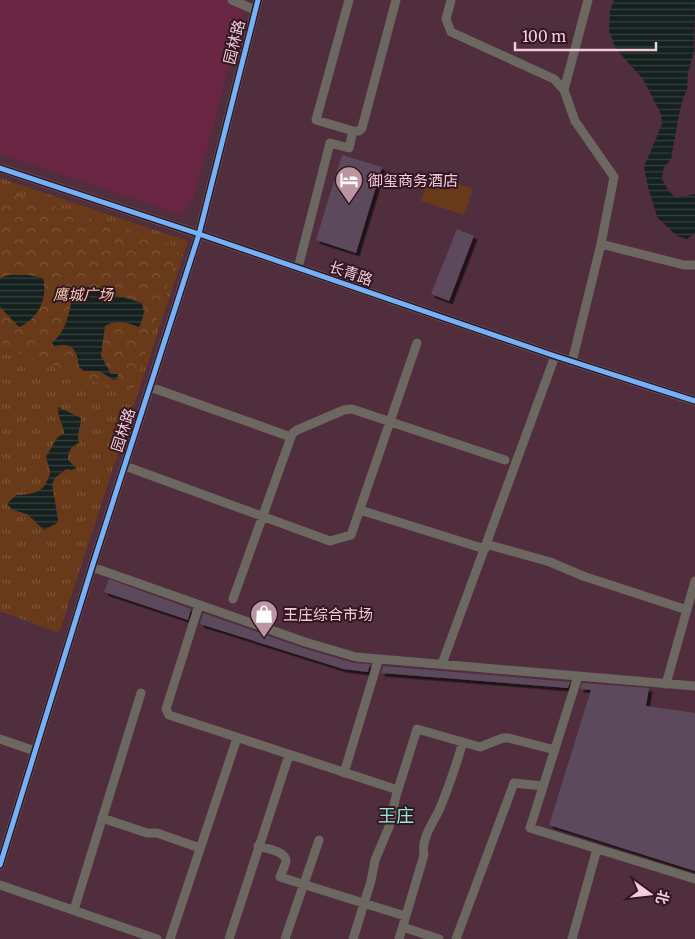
<svg xmlns="http://www.w3.org/2000/svg" width="695" height="939" font-family="Merriweather,'Noto Sans SC',serif">
<defs>
<pattern id="grass-tufts" width="24" height="20" patternUnits="userSpaceOnUse" patternTransform="scale(1.25)"><rect width="24" height="20" fill="#683a19"/><path d="M3 7l-1-3M5 7V3M7 7l1-3M15 17l-1-3M17 17v-4M19 17l1-3" fill="none" stroke="#7e553a"/></pattern>
<pattern id="forest-crowns" width="20" height="18" patternUnits="userSpaceOnUse" patternTransform="scale(1.25)"><rect width="20" height="18" fill="#683a19"/><path d="M2 6a3 3 0 1 1 6 0M12 15a3 3 0 1 1 6 0" fill="none" stroke="#7e553a"/></pattern>
<pattern id="water-rules" width="6" height="5" patternUnits="userSpaceOnUse" patternTransform="scale(1.25)"><rect width="6" height="5" fill="#15211f"/><path d="M0 2.5h6" fill="none" stroke="#38403f"/></pattern>
<filter id="shadow"><feDropShadow dx="3.5" dy="3.5" stdDeviation="0" flood-color="#0009"/></filter>
</defs>
<rect width="100%" height="100%" fill="#512e3d"/>
<path fill="#692643" d="M0 0H247L193 201 181 215 0 154Z"/>
<path fill="url(#grass-tufts)" d="M0 178 188 241 59 633 0 611Z"/>
<path fill="url(#forest-crowns)" d="M0 189 180 248 131 396 0 345Z"/>
<path fill="#683a19" d="M430 174 473 189 464 215 421 201Z"/>
<path fill="url(#water-rules)" d="M614 0H695L694 51 688 73 687 90 683 98 679 115 671 159 664 167 662 179 668 190 675 197 687 196 695 194V233L687 239 677 236 657 217 648 187 644 167 662 124 661 114 643 79 616 49 609 31 610 11Z
M8 275H28L43 278C48 299 38 319 19 327L0 307V278Z
M87 287 96 289 106 296 123 297 142 303 144 312 140 326 138 327C127 322 116 320 105 326L101 356 111 374H118L117 379 114 380 99 371H84L79 367C78 357 76 345 63 345 60 345 57 346 54 346L52 343C67 330 69 313 73 294L80 293Z
M58 407 81 418C81 428 76 433 79 443 71 446 68 451 68 460L76 468 72 470 66 469 55 478 52 484 58 519 57 523 44 530 27 514 13 510 7 504 16 495C28 495 43 493 47 481 48 478 50 476 50 473 50 468 47 462 46 457L57 438 64 433C63 424 57 415 58 407Z"/>
<path fill="#5c485b" filter="url(#shadow)" d="M342 155 382 167 356 253 316 240Z
M457 229 474 236 449 301 431 294Z
M109 579 191 609 188 620 104 592Z
M203 613 303 648 354 663 370 664 368 672 343 669 200 624Z
M383 666 570 682 568 688 381 673Z
M582 683 649 688 646 706 695 713V871L549 825 591 690 580 689Z"/>
<g fill="none" stroke-linecap="round" stroke-linejoin="round">
<path stroke="#6c6761" stroke-width="9" d="M232 0 255 10
M451 0 446 19 451 32 554 79 564 90 575 121 614 177 601 244 572 362
M564 90 588 0
M353 131H359L362 128 396 0
M0 168 199 234 555 356 695 401
M601 244 684 265H695
M298 268 330 143 349 148 353 131 316 120 349 0
M150 387 291 437
M125 466 330 541 351 535 417 343
M360 510 485 549
M486 544 550 562 583 576 687 610
M92 567 305 642 356 657 695 686
M233 599 291 437 293 433 297 430 344 410 352 409 505 460
M199 605 166 709 169 715 398 790
M442 664 555 356
M578 676 530 828 695 879
M666 684 695 581
M0 739 35 751
M344 773 378 661
M102 818 147 833H157L200 848
M258 846C265 848 286 851 286 861 285 866 282 872 280 877L405 916
M0 865 92 567 199 234 258 0
M0 885 157 939
M74 910 141 693
M403 927 439 939
M170 939 237 738
M229 939 289 755
M285 939 319 840
M353 939 371 881 375 860 389 827 396 796 417 729 480 747 503 738H509L555 750
M399 939 424 855C421 837 433 824 440 808 449 787 456 765 463 742
M456 939 514 783 543 786
M572 939 597 849"/>
<g stroke="#331622" stroke-width="8">
<path id="cycleway" d="M0 168 199 234 555 356 695 401
M0 865 92 567 199 234 258 0"/>
</g>
<use href="#cycleway" stroke="#73b2f8" stroke-width="5"/>
</g>
<defs>
<g id="hotel-pin" transform="scale(1.4375)"><path d="M0 17L-7.5 6A9.5 9.5 0 1 1 7.5 6Z" fill="#bb95a2" stroke="#331622"/><path d="M-6-4.5h1.5V1H6V5H4.5V3h-9V5H-6ZM-4 0a1.8 1.8 0 1 1 3.6 0ZM.5 0V-2.5h3Q6-2.5 6 0Z" fill="#fff"/></g>
<g id="shop-pin" transform="scale(1.4375)"><path d="M0 17L-7.5 6A9.5 9.5 0 1 1 7.5 6Z" fill="#bb95a2" stroke="#331622"/><path d="M-5-2.5h2.3a2.7 3.5 0 0 1 5.4 0H5L5.5 6h-11ZM-1.5-2.5h3a1.5 2.3 0 0 0-3 0Z" fill="#fff"/></g>
</defs>
<g fill-rule="evenodd">
<use href="#hotel-pin" x="349" y="180"/>
<use href="#shop-pin" x="264" y="614"/>
</g>
<g text-anchor="middle" dominant-baseline="central" stroke-width="4" stroke-linejoin="round" paint-order="stroke">
<g font-size="15" fill="#f4ccd9" stroke="#331622">
<text transform="translate(234 42) rotate(-76)">园林路</text>
<text transform="translate(351 273) rotate(19)">长青路</text>
<text transform="translate(123 430) rotate(-72)">园林路</text>
</g>
<g font-size="15" fill="#f4ccd9" stroke="#331622" text-anchor="start">
<text x="368" y="180">御玺商务酒店</text>
<text x="283" y="614">王庄综合市场</text>
</g>
<g font-size="15" font-style="italic" fill="#f9ceb1" stroke="#331622">
<text x="83" y="294">鹰城广场</text>
</g>
<g font-size="18" fill="#8bedd5" stroke="#331622">
<text x="396" y="815">王庄</text>
</g>
</g>
<g transform="translate(650 894) rotate(105)" stroke="#331622" stroke-width="4" paint-order="stroke">
<path d="M0-4L9 19L0 12L-9 19Z" fill="#f4ccd9"/>
<text y="-8" font-size="14" font-weight="bold" text-anchor="middle" fill="#f4ccd9">北</text>
</g>
<path d="M515 42v8h141v-8" fill="none" stroke="#f4ccd9" stroke-width="2.5"/>
<text x="522" y="42" font-size="15" fill="#f4ccd9" stroke="#331622" stroke-width="4" paint-order="stroke">100 m</text>
</svg>
